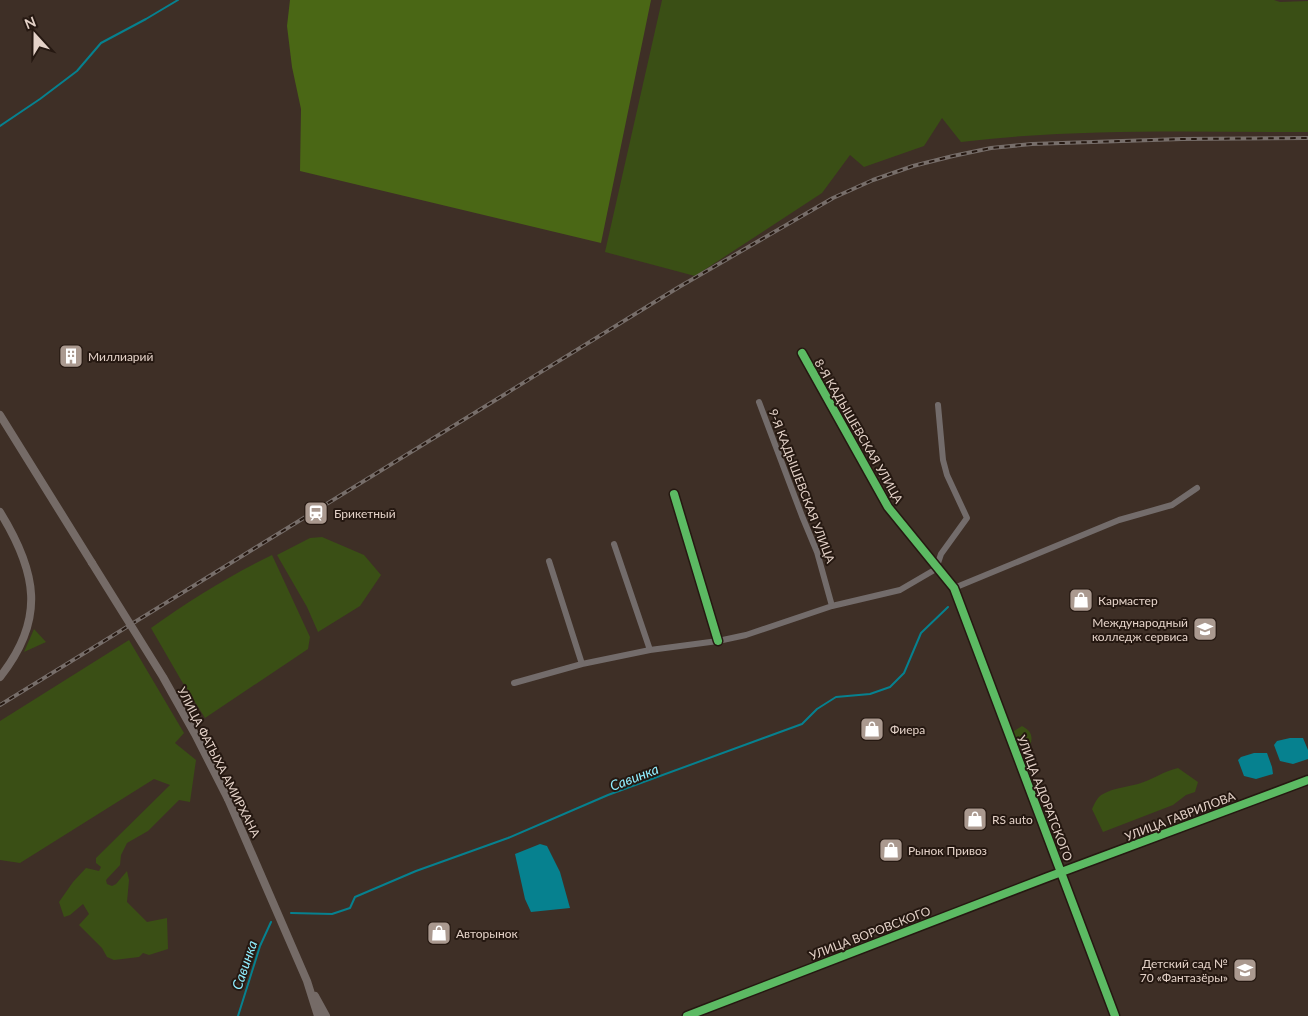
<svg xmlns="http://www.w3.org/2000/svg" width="1308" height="1016" font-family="Lato,sans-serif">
<rect width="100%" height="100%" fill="#3e2f26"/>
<path fill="#3a4f15" d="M662 0H1274L1280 2 1308 1V132C1192 132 1076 128 961 142L942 118 924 146 864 167 850 155 822 193 695 276 605 252Z
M322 537 364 555 381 575 360 606 318 632 307 607 277 555 310 538Z
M272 555 310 637 308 649 205 718 181 680 151 628C189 601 229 576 272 555Z
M34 629 46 642 24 652Z
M129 640 184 733 175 743 196 760 190 802 179 800 148 831 127 843 121 855 120 865 106 880 107 884 112 886 116 884 127 871 129 880 127 902 147 922 167 918 168 949 149 955 143 953 139 957 114 960 107 957 102 948 79 925 89 914 83 904 70 915 64 917 59 902 73 882 86 868 99 871 101 867 96 863V858L170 785 154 779 20 863 0 860V721Z
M1022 726C1030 730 1034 736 1030 745L1025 748 1016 744 1014 739V731Z
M1178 768 1198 782 1195 792 1186 795 1173 805 1103 832 1092 809C1095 803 1097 797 1103 794 1114 788 1126 787 1138 784 1152 780 1164 771 1178 768Z"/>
<path fill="#4a6715" d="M290 0H651L601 243 300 171 301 109 292 67 287 26Z"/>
<path fill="#06818f" d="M1290 738H1303L1308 750V759L1293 764 1280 761 1274 745 1277 741Z
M1254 753H1267L1272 767 1273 774 1256 779 1244 776 1238 760 1241 757Z
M540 844 547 846 560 872 570 908 531 912 525 899 515 854Z"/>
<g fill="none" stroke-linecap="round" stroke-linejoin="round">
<path stroke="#06818f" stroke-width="2" d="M0 126 40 99 77 71 101 43 146 19 178 0
M291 913 332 914 350 908 355 897 416 871 508 838 608 795 802 724 817 709 836 697 870 694 890 687 904 673 921 633 948 607
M238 1016 260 946 271 922"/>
<path stroke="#736c6b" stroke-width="6" d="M802 353 888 507 954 588 1115 1016
M759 402 802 516 817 552 832 606
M674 494 718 641
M614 544 650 650
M549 561 582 664
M954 588 1119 520 1172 505 1197 488
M514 683 582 664 650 650 718 641 746 635 832 606 900 590 936 569 941 554 967 518 947 475 943 460 938 405
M687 1016 1048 877 1308 780"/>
<path stroke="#756b67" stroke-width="8" d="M0 415 92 563
M0 512C37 572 46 619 0 677
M228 799 307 981 318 1016
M315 996 326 1016"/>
<g stroke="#776e6a" stroke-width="4">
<path id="rail" d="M0 705 679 287 833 198 873 180 913 166 953 156 991 148 1032 144 1182 139 1308 138"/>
</g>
<use href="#rail" stroke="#251811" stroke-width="2" stroke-dasharray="5.5" stroke-linecap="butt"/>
<path stroke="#756b67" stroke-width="8" d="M92 563 163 677 195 734 228 799"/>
<g stroke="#251811" stroke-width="11">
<path id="cycleway" d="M802 353 888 507 954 588 1115 1016
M674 494 718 641
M687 1016 1048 877 1308 780"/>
</g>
<use href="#cycleway" stroke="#5cba63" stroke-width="8"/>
</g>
<defs>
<g id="building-square" transform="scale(1.25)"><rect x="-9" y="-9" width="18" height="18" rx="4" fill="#aa998f" stroke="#251811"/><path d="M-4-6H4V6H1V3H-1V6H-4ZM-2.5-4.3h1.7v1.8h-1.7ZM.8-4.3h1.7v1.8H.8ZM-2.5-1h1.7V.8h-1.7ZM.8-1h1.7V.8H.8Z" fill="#fff"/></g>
<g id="station-square" transform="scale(1.25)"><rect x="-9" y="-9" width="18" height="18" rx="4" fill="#aa998f" stroke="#251811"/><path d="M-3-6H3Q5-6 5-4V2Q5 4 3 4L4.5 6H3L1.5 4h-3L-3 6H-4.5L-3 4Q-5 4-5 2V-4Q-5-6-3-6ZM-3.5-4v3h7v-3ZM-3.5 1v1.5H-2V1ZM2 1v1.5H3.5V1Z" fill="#fff"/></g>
<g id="shop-square" transform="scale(1.25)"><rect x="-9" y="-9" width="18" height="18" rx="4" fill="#aa998f" stroke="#251811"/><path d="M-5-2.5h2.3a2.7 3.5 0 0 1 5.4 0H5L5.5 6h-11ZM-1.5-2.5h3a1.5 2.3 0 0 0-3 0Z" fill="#fff"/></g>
<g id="university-square" transform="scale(1.25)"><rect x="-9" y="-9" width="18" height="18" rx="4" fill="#aa998f" stroke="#251811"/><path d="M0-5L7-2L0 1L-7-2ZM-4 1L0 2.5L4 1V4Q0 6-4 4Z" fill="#fff"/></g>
<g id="school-square" transform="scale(1.25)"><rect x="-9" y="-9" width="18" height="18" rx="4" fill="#aa998f" stroke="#251811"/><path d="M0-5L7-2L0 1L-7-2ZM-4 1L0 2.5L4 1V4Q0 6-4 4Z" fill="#fff"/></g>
</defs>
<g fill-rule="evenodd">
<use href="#building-square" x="71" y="356"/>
<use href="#station-square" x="316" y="513"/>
<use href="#shop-square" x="1081" y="600"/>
<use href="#university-square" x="1205" y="629"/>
<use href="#shop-square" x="872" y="729"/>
<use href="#shop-square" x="975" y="819"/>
<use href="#shop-square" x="891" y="850"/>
<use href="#shop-square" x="439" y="933"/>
<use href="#school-square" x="1245" y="970"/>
</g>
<g text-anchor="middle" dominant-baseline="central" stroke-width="4" stroke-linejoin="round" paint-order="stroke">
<g font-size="12" fill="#e4d2c8" stroke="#251811" text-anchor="start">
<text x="88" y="356">Миллиарий</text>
<text x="334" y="513">Брикетный</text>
<text x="1098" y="600">Кармастер</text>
<text x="1188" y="622" text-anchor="end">Международный<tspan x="1188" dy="14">колледж сервиса</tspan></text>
<text x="890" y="729">Фиера</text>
<text x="992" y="819">RS auto</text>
<text x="908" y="850">Рынок Привоз</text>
<text x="456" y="933">Авторынок</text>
<text x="1228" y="963" text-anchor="end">Детский сад №<tspan x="1228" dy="14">70 «Фантазёры»</tspan></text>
</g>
<g font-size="12" fill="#e4d2c8" stroke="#251811">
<text transform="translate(859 431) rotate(60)">8-Я КАДЫШЕВСКАЯ УЛИЦА</text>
<text transform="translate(802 486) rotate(69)">9-Я КАДЫШЕВСКАЯ УЛИЦА</text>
<text transform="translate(219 762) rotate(63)">УЛИЦА ФАТЫХА АМИРХАНА</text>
<text transform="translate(1045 798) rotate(69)">УЛИЦА АДОРАТСКОГО</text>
<text transform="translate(1180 816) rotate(-21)">УЛИЦА ГАВРИЛОВА</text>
<text transform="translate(870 933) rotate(-21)">УЛИЦА ВОРОВСКОГО</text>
</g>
<g font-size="14" font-style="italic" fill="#90eeff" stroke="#251811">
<text transform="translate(634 777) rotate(-21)">Савинка</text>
<text transform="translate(244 965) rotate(-71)">Савинка</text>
</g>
</g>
<g transform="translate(35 35) rotate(339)" stroke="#251811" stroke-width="4" paint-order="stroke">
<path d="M0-4L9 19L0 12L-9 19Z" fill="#e4d2c8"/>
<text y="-8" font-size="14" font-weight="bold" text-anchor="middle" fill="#e4d2c8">N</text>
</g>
</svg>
